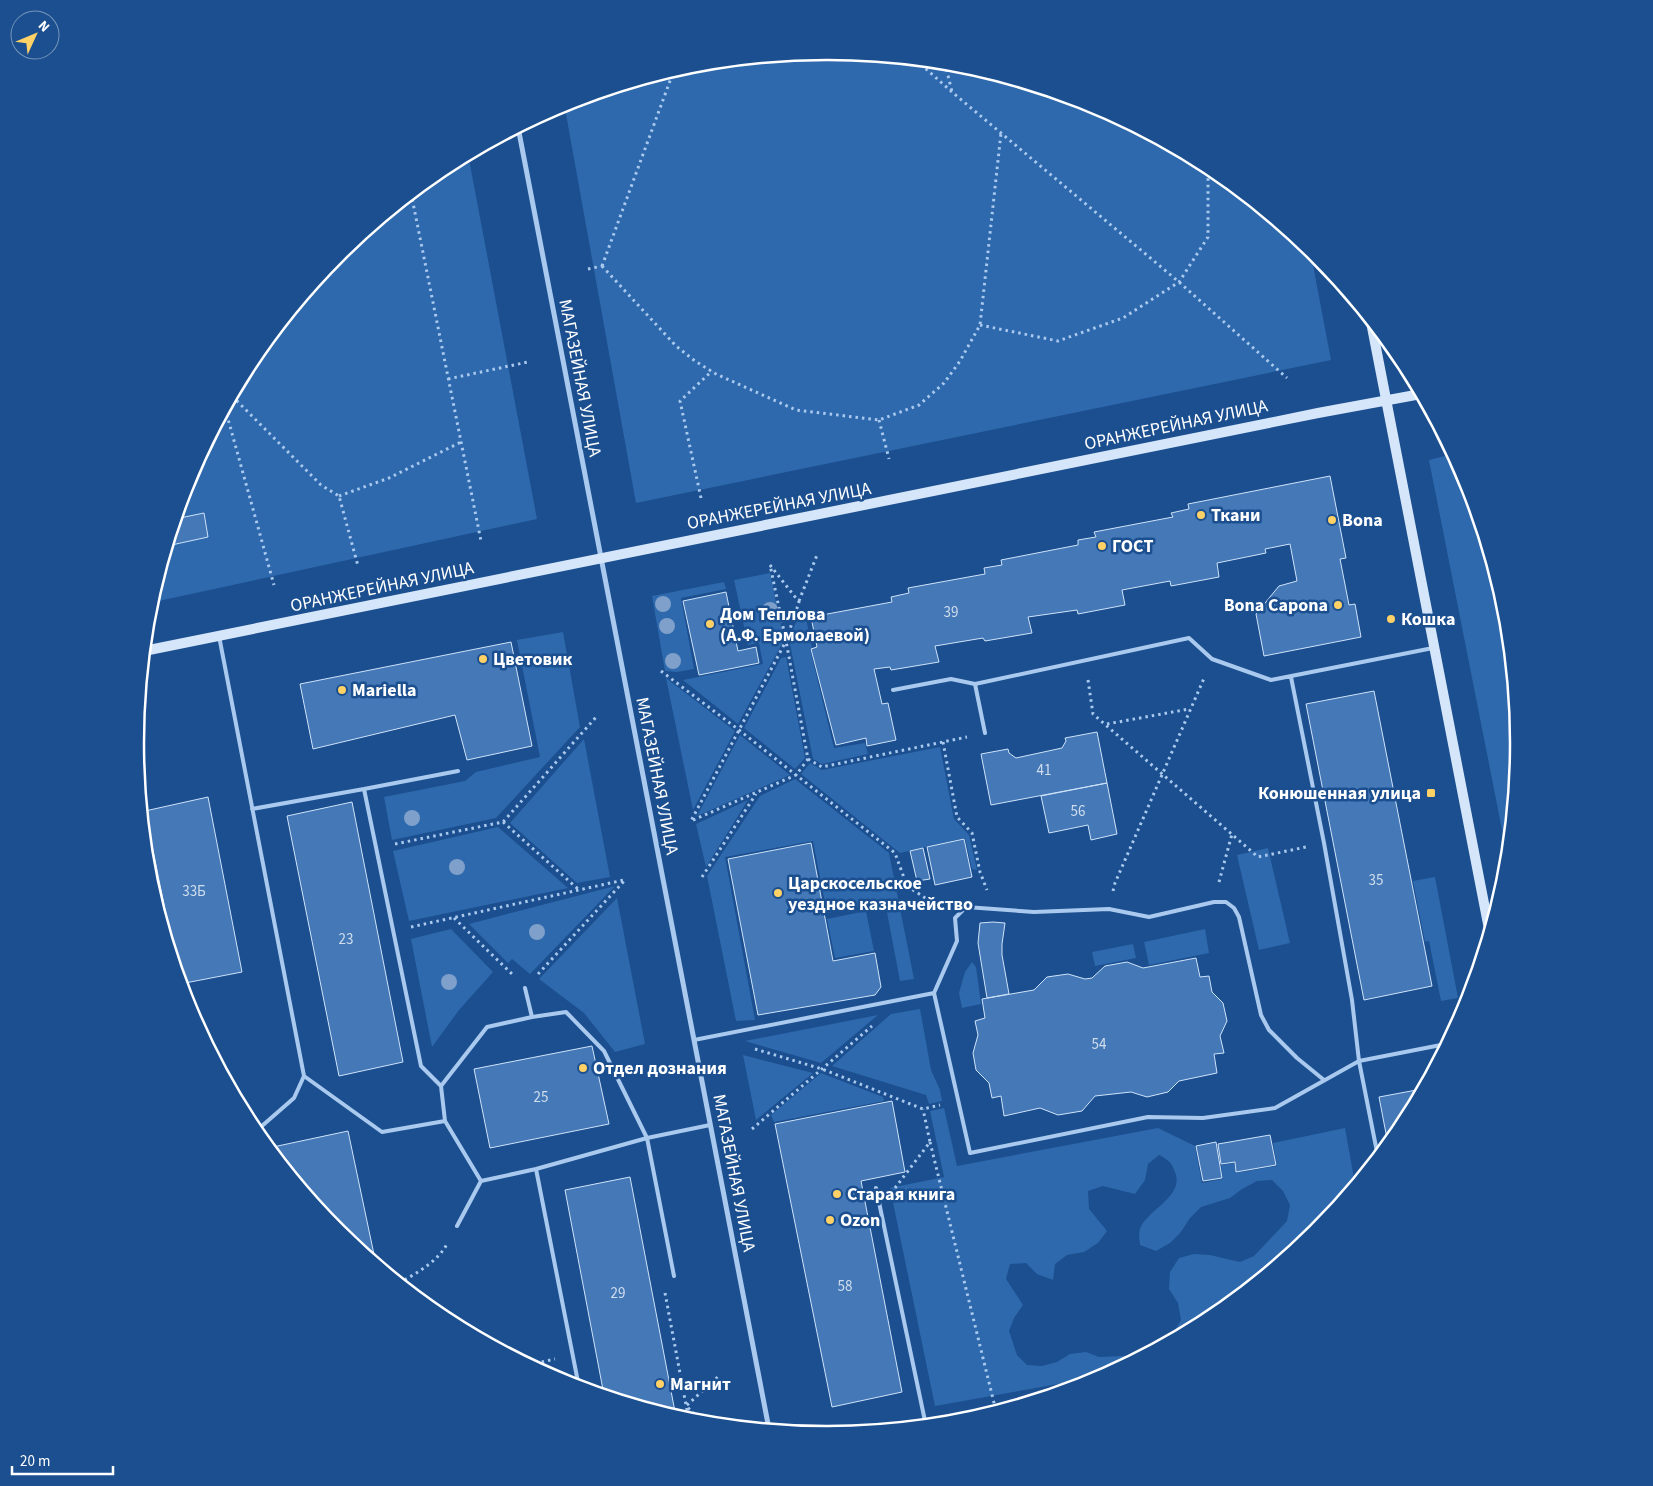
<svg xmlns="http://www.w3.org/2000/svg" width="1653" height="1486" font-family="'Source Sans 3',sans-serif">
<rect width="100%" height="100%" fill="#1b4f8f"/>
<path fill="#2e69ad" d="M827 51 962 65 1091 104 1211 168 1310 249 1331 360 636 503 564 103 692 64Z
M468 154 537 519 154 602 153 593 188 478 251 358 338 254 442 168Z
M1448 445 1466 479 1505 608 1518 743 1507 855 1429 460 1449 455Z
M770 573 784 640 738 724 683 680 763 664 759 643 748 645 734 580Z
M724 582 726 589 681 598 694 669 677 672 665 671 652 596Z
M806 618 812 648 810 649 834 748 865 743 868 754 822 764 813 759 789 639 797 620Z
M563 632 580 727 496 818 392 840 384 797 465 781 476 772 540 757 517 640Z
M786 657 805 758 795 769 744 728 781 658Z
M666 678 735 731 693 810Z
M740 735 790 775 697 816Z
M584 739 610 877 577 883 510 823Z
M940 747 954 819 969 835 977 870 972 869 965 838 900 853 801 774 810 763 822 770Z
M795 779 889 853 914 979 900 981 885 902 827 913 813 841 725 857 755 1020 736 1021 707 876 760 796Z
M748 800 706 867 696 824Z
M498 827 568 888 409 921 393 851Z
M1268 848 1290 943 1259 950 1237 855Z
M1435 877 1458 998 1441 1001 1429 941 1425 942 1413 881Z
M615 886 530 974 512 959 508 963 469 924Z
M617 898 645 1044 615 1052 584 1013 539 979Z
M866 911 874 951 835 958 827 919Z
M451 929 493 972 459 1010 432 1047 411 939Z
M1205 929 1209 953 1149 965 1144 942Z
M1133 944 1136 958 1095 966 1092 952Z
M972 962 976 967 981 1004 962 1008 959 993 965 972Z
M920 1009 931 1070 940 1090 942 1101 929 1104 926 1095 832 1066 891 1014Z
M878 1015 821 1063 745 1041Z
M743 1055 813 1073 756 1120Z
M821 1073 883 1097 884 1101 774 1122 771 1115Z
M944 1108 957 1166 1158 1128 1195 1146 1202 1183 1223 1179 1221 1165 1234 1163 1236 1173 1277 1166 1273 1143 1345 1128 1355 1184 1315 1232 1211 1318 1159 1346 1173 1334 1181 1320 1178 1303 1169 1289 1170 1272 1179 1258 1194 1254 1210 1255 1240 1262 1254 1256 1287 1221 1290 1205 1283 1191 1272 1180 1257 1181 1242 1189 1230 1198 1201 1207 1190 1218 1181 1232 1170 1243 1156 1251 1140 1245C1140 1241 1138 1234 1140 1229 1146 1211 1182 1198 1176 1175 1172 1163 1170 1161 1159 1155L1148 1164 1145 1180 1135 1194 1103 1186 1088 1191 1089 1209 1107 1231 1098 1243 1084 1252 1067 1255 1055 1264 1053 1280 1037 1274 1026 1263 1010 1264 1006 1279 1023 1305 1014 1318 1009 1331 1017 1355 1027 1365 1042 1366 1057 1362 1070 1354 1086 1352 1099 1357 1143 1355 1103 1376 935 1406 890 1188 944 1177 930 1111Z"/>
<path fill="#4478b7" stroke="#cfe3fa" d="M1330 476 1346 558 1340 559 1349 605 1355 604 1361 637 1264 656 1256 614 1279 586 1297 581 1290 544 1265 549 1266 553 1217 563 1219 577 1171 586 1170 581 1122 590 1125 605 1078 614 1077 610 1028 617 1032 633 985 641 983 638 935 646 939 662 891 670 890 667 874 669 882 704 888 703 896 740 867 746 866 738 836 745 811 649 817 647 811 617 892 602 891 597 909 593 908 588 985 574 984 568 1002 565 1001 560 1078 545V540L1096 537 1094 532 1173 517 1171 513 1189 509 1188 504Z
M204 513 208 537 167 546 175 519Z
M726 592 738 651 756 647 759 663 699 675 683 601Z
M511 642 532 746 467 760 455 715 313 749 300 684Z
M1374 691 1432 986 1364 1000 1306 704Z
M1097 732 1107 783 991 805 981 754 1008 749 1009 753 1016 758 1062 748 1066 741 1065 738Z
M1107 783 1117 834 1091 840 1088 825 1049 833 1041 796Z
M208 797 242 972 180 984 145 811Z
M352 802 403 1062 339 1076 287 816Z
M964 839 972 877 935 885 927 847Z
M811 843 833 961 875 953 881 987 875 995 758 1015 728 859Z
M923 848 930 879 917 881 910 851Z
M993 922 1005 923 1002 944V955L1009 994 987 998 978 943 980 923Z
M1196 958 1200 977 1209 976 1212 992 1223 1003 1227 1021 1220 1036 1224 1053 1214 1054 1217 1073 1179 1081 1168 1092 1147 1097 1131 1092 1095 1096 1082 1111 1058 1115 1040 1108 1004 1116 1001 1096 992 1098 989 1083 976 1070 973 1053 978 1035 975 1021 985 1018 982 999 1034 990 1047 977 1068 974 1085 979 1092 978 1105 966 1127 962 1143 968Z
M592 1046 609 1124 490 1148 474 1069Z
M1422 1089 1402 1128 1388 1144 1379 1097Z
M892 1101 905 1172 861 1181 902 1392 832 1407 775 1124Z
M348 1131 376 1264 337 1232 276 1157 273 1147Z
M1270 1135 1276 1165 1236 1172 1235 1162 1221 1164 1218 1144Z
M1216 1142 1222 1178 1203 1181 1196 1146Z
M630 1177 676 1417 604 1395 565 1190Z"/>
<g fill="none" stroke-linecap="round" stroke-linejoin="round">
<path stroke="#a9c9ee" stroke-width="3" stroke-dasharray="2.5 4" stroke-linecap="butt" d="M916 60 952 92 1179 282 1287 378
M945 63 952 92
M411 193 481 541
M602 266 676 346 695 361 716 374 796 410 879 420 919 405 944 383 960 361 980 325 1001 133
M602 266 674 70
M588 269 602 266
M980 325 1058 341 1123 318 1179 282 1208 237V166
M448 379 528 362
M232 396 321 485 339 496 358 566
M225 408 274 585
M879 420 889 459
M339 496 389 478 461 442
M701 498 680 401 712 371
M770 565 799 602 786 641 808 759 796 775 691 821 786 641 770 565
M799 601 817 555
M661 671 739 730 895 853 907 886 939 907
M1088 680 1093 714 1258 857 1306 847
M1107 724 1189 709
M943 742 957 817 972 833 980 872 987 890
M808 759 822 767 967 737
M503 822 578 889
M395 844 503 822 597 716
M702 877 756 794
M1219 882 1232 834
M1113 891 1115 883 1205 676
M454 918 513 975
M411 927 624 880
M538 974 626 879
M755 1049 822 1069 923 1109 940 1105
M752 1129 872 1026
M930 1142 996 1411
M895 1188 930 1142 923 1109
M399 1283C417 1273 439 1261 448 1242
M665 1293 689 1421
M529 1365 555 1359
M704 1423 686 1406 720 1375"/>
<path stroke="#a9c9ee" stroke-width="4" d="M146 632 149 648
M219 636 304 1076 294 1098 255 1132
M1291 677 1324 843 1352 1000 1359 1061 1378 1157
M893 690 951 679 975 684
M985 733 975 684 1189 638 1212 659 1271 680 1433 648
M364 789 458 771
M252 809 364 789 421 1066 441 1086 445 1121 481 1181 536 1169 647 1138 710 1125
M525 988 532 1017
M934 993 970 1153 1148 1117 1203 1118 1275 1108 1359 1061 1446 1044
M694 1040 934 993 957 941 955 918 966 907 1034 912 1109 909 1149 917 1214 902H1226L1234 908 1239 917 1261 1015 1269 1030 1297 1058 1324 1080
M304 1076 382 1132 445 1121
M441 1086 487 1027 532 1017 566 1012 604 1051 647 1138 674 1276
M260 1127 262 1141
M536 1169 579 1387
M876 1188 925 1421
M457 1226 481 1181
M889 1429 925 1421 927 1425"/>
<path stroke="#a9c9ee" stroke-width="5" d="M518 127 769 1429"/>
<path stroke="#d6e6fa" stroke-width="10" d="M1371 322 1489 929
M144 651 1318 413 1421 394"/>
</g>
<g fill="#7ea0ca">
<circle cx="663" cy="604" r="8"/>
<circle cx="770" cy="610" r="8"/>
<circle cx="667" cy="626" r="8"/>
<circle cx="673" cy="661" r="8"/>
<circle cx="412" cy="818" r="8"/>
<circle cx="457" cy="867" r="8"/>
<circle cx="537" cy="932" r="8"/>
<circle cx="449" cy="982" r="8"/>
</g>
<g fill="#ffd166" stroke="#1b4f8f" stroke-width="2">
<circle cx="1201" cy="515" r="5"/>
<circle cx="1332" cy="520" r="5"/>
<circle cx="1102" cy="546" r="5"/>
<circle cx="1338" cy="605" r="5"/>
<circle cx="1391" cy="619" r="5"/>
<circle cx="710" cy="624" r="5"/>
<circle cx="483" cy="659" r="5"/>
<circle cx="342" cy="690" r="5"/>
<rect x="1426" y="788" width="10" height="10" rx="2.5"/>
<circle cx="778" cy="893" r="5"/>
<circle cx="583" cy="1068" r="5"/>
<circle cx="837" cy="1194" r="5"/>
<circle cx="830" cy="1220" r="5"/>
<circle cx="660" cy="1384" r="5"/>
</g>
<g text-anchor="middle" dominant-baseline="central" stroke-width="5" stroke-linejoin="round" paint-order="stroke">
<g font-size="15" fill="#d0dded">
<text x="951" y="612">39</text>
<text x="1044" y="770">41</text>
<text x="1078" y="811">56</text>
<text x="1376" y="880">35</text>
<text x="194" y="891">33Б</text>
<text x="346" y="939">23</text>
<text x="1099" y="1044">54</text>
<text x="541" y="1097">25</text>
<text x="845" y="1286">58</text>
<text x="618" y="1293">29</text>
</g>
<g font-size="18" fill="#fff" stroke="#1b4f8f">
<text transform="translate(580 378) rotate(79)">МАГАЗЕЙНАЯ УЛИЦА</text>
<text transform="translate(1176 425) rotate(-12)">ОРАНЖЕРЕЙНАЯ УЛИЦА</text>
<text transform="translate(779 506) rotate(-11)">ОРАНЖЕРЕЙНАЯ УЛИЦА</text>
<text transform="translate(382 587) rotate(-12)">ОРАНЖЕРЕЙНАЯ УЛИЦА</text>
<text transform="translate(657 776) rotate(79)">МАГАЗЕЙНАЯ УЛИЦА</text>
<text transform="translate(734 1173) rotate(79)">МАГАЗЕЙНАЯ УЛИЦА</text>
</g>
<g font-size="18" font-weight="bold" fill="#fff" stroke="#1b4f8f" text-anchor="start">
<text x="1211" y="515">Ткани</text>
<text x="1342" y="520">Bona</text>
<text x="1112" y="546">ГОСТ</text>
<text x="1328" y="605" text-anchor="end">Bona Capona</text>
<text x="720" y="614">Дом Теплова<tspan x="720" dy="21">(А.Ф. Ермолаевой)</tspan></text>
<text x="1401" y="619">Кошка</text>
<text x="493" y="659">Цветовик</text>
<text x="352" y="690">Mariella</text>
<text x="1421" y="793" text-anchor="end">Конюшенная улица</text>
<text x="788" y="883">Царскосельское<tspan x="788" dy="21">уездное казначейство</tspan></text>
<text x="593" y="1068">Отдел дознания</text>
<text x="847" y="1194">Старая книга</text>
<text x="840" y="1220">Ozon</text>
<text x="670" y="1384">Магнит</text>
</g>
</g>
<path d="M0 0H1653V1486H0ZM144 743a683 683 0 1 1 1366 0a683 683 0 1 1-1366 0Z" fill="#1b4f8f" fill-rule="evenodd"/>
<path fill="none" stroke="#fff" stroke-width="2.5" d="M144 743a683 683 0 1 1 1366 0a683 683 0 1 1-1366 0Z"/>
<g transform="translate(35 35) rotate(46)"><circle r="24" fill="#1b4f8f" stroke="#7695bc"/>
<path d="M0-4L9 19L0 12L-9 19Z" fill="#ffd166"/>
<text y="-8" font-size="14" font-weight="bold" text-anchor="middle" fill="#ffffff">N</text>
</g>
<path d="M12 1466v8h101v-8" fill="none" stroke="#ffffff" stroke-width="2.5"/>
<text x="20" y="1466" font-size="15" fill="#ffffff" stroke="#1b4f8f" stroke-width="4" paint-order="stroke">20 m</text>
</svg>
